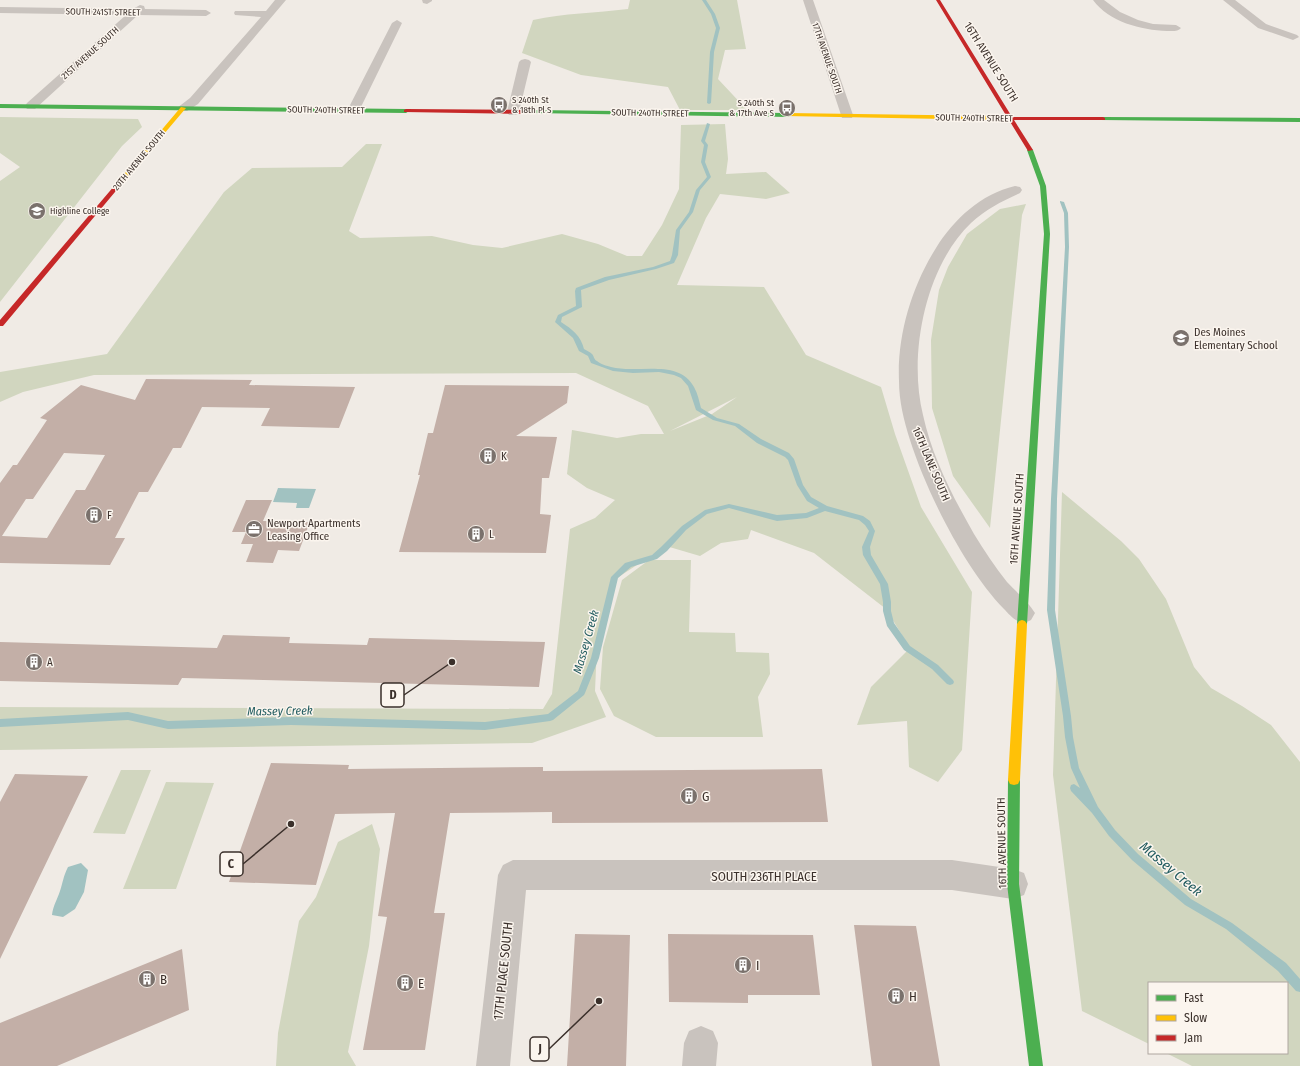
<svg xmlns="http://www.w3.org/2000/svg" width="1300" height="1066" font-family="'Fira Sans Condensed',sans-serif">
<rect width="100%" height="100%" fill="#f0ebe5"/>
<path fill="#d1d6bf" fill-rule="evenodd" d="M630 0H737L746 49 725 50 718 79 747 110H680L668 87 581 75 522 53 533 20C564 13 596 13 628 9Z
M0 117 138 119 142 127 122 146 0 302V181L20 167 0 153Z
M725 124 728 159 726 174 766 172 790 193 766 199 720 194 706 218 677 285 764 287 806 355 881 387 895 434 921 507 972 592 962 750 938 782 909 767 907 721 857 725 871 687 910 648 886 609 814 553 751 530 748 539 721 543 700 556 666 546 617 578 597 646 595 691 606 717 532 743 0 750V707L543 709 552 694 570 529 595 518 615 500 587 488 567 474 572 430 617 438 641 434H664L648 406 576 373 94 375 23 392 0 402V372L107 354 224 192 252 168 342 167 366 144H382L349 231 360 238 432 236 473 245 502 248 562 234 598 244 627 256H642L662 225 679 189 681 125ZM737 397 712 414 670 431Z
M1026 204 1022 215 990 528 953 476 932 408 931 340 939 290 948 267 967 234 1000 209Z
M1062 492 1121 541 1139 559 1166 599 1194 667 1211 688 1242 706 1271 725 1300 762V1066H1192L1166 1053H1287V983H1149V1044L1082 1011 1053 775Z
M649 560H691L689 632 735 633 736 652 769 653 770 674 758 697 763 737H656L614 716 600 689 603 647 622 580Z
M121 770H151L125 834 93 833Z
M166 782 214 783 176 889H123Z
M372 824 380 849 369 946 348 1052 356 1066H276L278 1033 299 921 316 897 338 842Z"/>
<path fill="#a1c2c1" d="M278 488 316 489 309 508H296L297 503 273 502Z
M81 863 88 870 84 892 75 909 63 917 52 915C53 906 57 900 60 891 63 882 63 877 68 867Z"/>
<g fill="none" stroke-linecap="round" stroke-linejoin="round">
<path fill="#a1c2c1" fill-rule="evenodd" d="M702 0H706L715 14 720 28 714 52 711 103 709 104 707 103 710 52 716 28 711 14Z
M707 123 710 124 705 141 708 145 705 162 711 177 700 190 693 212 680 230 678 255 674 263 656 269 609 280 581 290 582 307 562 317 561 322C572 329 581 336 584 349 586 350 590 352 592 354 594 356 594 360 597 361 600 364 607 366 611 367 637 374 679 358 694 387 698 394 699 401 701 408L717 418 739 424 761 439 789 453 794 459 803 485 811 497 827 506 863 516 870 521 875 531 870 547 871 555 888 584 891 602V611L894 623 910 646 938 665 953 680 954 682 953 684 950 685 947 684 932 669 904 650 887 626 883 611V602L880 584 863 555 862 547 869 531 865 525 859 520 825 511 807 518 777 521 729 508 707 514 686 530 667 551 657 559 631 567 618 578 599 658 585 693 584 695 553 720 550 721 485 730 291 725 168 729 128 720 0 727V719L128 712 168 721 291 717 485 722 548 714 578 691 591 658 611 577 625 563 652 555 661 547 682 526 705 510 729 504 777 515 806 513 819 508 807 501 797 485 788 460 785 457 757 443 735 426 713 420 696 410 688 386 681 378 674 375 659 372 633 373 613 371 591 363 588 356 579 351 573 338 555 322 558 315 576 306 575 291 576 288 605 277 653 267 670 261 672 255 676 230 689 212 696 190 707 177 701 162 704 145 701 141Z
M1060 201 1064 202 1068 213 1069 247 1057 499 1055 610 1071 716 1073 737 1079 768 1098 807 1115 830 1138 854 1191 899 1232 923 1286 963 1300 979V992L1296 991 1278 971 1226 929 1185 905 1132 860 1109 836 1092 813 1071 791 1070 788 1071 785 1074 784 1080 788 1071 768 1065 737 1063 716 1047 610 1051 499 1065 247 1064 213 1060 202Z"/>
</g>
<path fill="#c3afa7" fill-rule="evenodd" d="M146 379 252 380 249 385 355 387 339 428 261 426 270 408 202 407 181 448H173L148 492H139L115 538H125L110 565 0 563V483L13 465H17L47 420 40 418 81 385 135 400ZM64 453 105 455 85 490H76L47 538 2 536 26 499H33Z
M445 385 569 386 567 403 516 436 557 437 549 478H542L540 514 551 515 546 553 399 552 420 475H418L428 433H433Z
M246 500H272L263 521 310 522 299 551 278 550 273 563 246 562 253 544H241L246 532H232Z
M223 635 290 637 289 643 367 645 369 638 545 642 539 687 182 678 178 685 0 681V642L217 648Z
M271 763 349 765 348 769 543 767V771L822 769 828 822 552 823V812L450 813 434 913H445L425 1050H363L387 917 378 916 395 813 335 814 316 885 229 882Z
M15 774 88 776 0 959V802Z
M854 925 916 926 940 1066H872Z
M575 934 630 935 626 1066H567Z
M668 934 813 935 820 995H748V1003L669 1002Z
M182 949 189 1010 57 1066H0V1023Z"/>
<g fill="none" stroke-linecap="round" stroke-linejoin="round">
<path fill="#c9c3be" fill-rule="evenodd" d="M275 0H286L198 104 187 111H179L177 108 190 98 261 17 235 15 234 13 235 11H266Z
M422 0H432V1L427 4 423 3Z
M803 0H813L853 115 852 118H842L841 115Z
M1093 0H1104L1120 12 1138 20 1153 24 1176 25 1181 28C1178 32 1172 31 1167 31 1141 30 1109 22 1093 0Z
M1223 0H1235L1266 24 1297 35 1299 37 1293 40 1258 28Z
M140 5 144 6 145 9 206 10 211 13 206 16 138 15 35 109H27L25 106 27 103 126 15 0 13V7L133 9Z
M397 20 402 23 359 111 357 114H349L347 111 392 23Z
M525 59 529 60 531 62 519 112 517 115H509L507 112 519 62 521 60Z
M1015 186 1020 187 1022 190 1020 193C1002 201 986 209 971 223 925 267 908 355 923 415 932 457 953 497 974 534 984 550 995 567 1007 582 1016 592 1028 601 1035 613L1031 620C1029 621 1025 623 1023 622 1015 622 1009 614 1004 609 965 569 927 493 910 440 904 421 899 401 899 381 897 335 912 286 936 248 954 219 981 194 1015 186Z
M513 860H952L1013 869 1024 873 1028 884 1024 895 1013 899 952 890H526L510 1066H476L498 875 503 865Z
M701 1026 713 1031 718 1043 716 1066H682L684 1043 689 1031Z"/>
<path fill="#4caf50" fill-rule="evenodd" d="M0 104 406 109 409 111 406 113 0 108Z
M533 110 788 113 791 115 788 117 531 113 530 112Z
M1103 117 1300 118V122L1101 120V118Z
M1030 148 1033 150 1046 186 1050 234 1027 624 1025 627 1022 628 1019 627 1017 624 1044 234 1040 186 1027 150Z
M1014 775 1018 776 1020 780 1019 884 1043 1066H1029L1007 884 1008 780 1010 776Z"/>
<path fill="#ffc107" fill-rule="evenodd" d="M181 107 186 108 119 187H115V185Z
M788 113 997 116 1000 118 997 120 786 116 785 115Z
M1022 620 1025 621 1027 624 1020 780 1018 784 1014 785 1010 784 1008 780 1017 624 1019 621Z"/>
<path fill="#c62828" fill-rule="evenodd" d="M936 0H940L1012 117H1103L1105 118V120H1014L1033 150 1028 151 1009 120H997L994 118 997 116 1007 117Z
M406 109 533 110 536 112 533 114 404 112V110Z
M115 185 120 186 3 326H0V320Z"/>
</g>
<defs>
<g id="bus-disc" transform="scale(0.9)"><circle r="9.5" fill="#7a716c" stroke="#fbf5ee"/><path d="M-5-6H5V4H4V6H2V4H-2V6H-4V4H-5ZM-3.5-4V0h7V-4ZM-3.5 1.2v1.5H-2V1.2ZM2 1.2v1.5H3.5V1.2Z" fill="#fff"/></g>
<g id="university-disc" transform="scale(0.9)"><circle r="9.5" fill="#7a716c" stroke="#fbf5ee"/><path d="M0-5L7-2L0 1L-7-2ZM-4 1L0 2.5L4 1V4Q0 6-4 4Z" fill="#fff"/></g>
<g id="school-disc" transform="scale(0.9)"><circle r="9.5" fill="#7a716c" stroke="#fbf5ee"/><path d="M0-5L7-2L0 1L-7-2ZM-4 1L0 2.5L4 1V4Q0 6-4 4Z" fill="#fff"/></g>
<g id="building-disc" transform="scale(0.9)"><circle r="9.5" fill="#7a716c" stroke="#fbf5ee"/><path d="M-4-6H4V6H1V3H-1V6H-4ZM-2.5-4.3h1.7v1.8h-1.7ZM.8-4.3h1.7v1.8H.8ZM-2.5-1h1.7V.8h-1.7ZM.8-1h1.7V.8H.8Z" fill="#fff"/></g>
<g id="office-disc" transform="scale(0.9)"><circle r="9.5" fill="#7a716c" stroke="#fbf5ee"/><path d="M-6-3h4V-5.5h4V-3h4V5H-6ZM-1-4.5V-3h2v-1.5ZM-6 0V1H6V0Z" fill="#fff"/></g>
</defs>
<g fill-rule="evenodd">
<use href="#bus-disc" x="499" y="105"/>
<use href="#bus-disc" x="787" y="108"/>
<use href="#university-disc" x="37" y="211"/>
<use href="#school-disc" x="1181" y="338"/>
<use href="#building-disc" x="488" y="456"/>
<use href="#building-disc" x="94" y="515"/>
<use href="#office-disc" x="254" y="529"/>
<use href="#building-disc" x="476" y="534"/>
<use href="#building-disc" x="34" y="662"/>
<use href="#building-disc" x="689" y="796"/>
<use href="#building-disc" x="743" y="965"/>
<use href="#building-disc" x="147" y="979"/>
<use href="#building-disc" x="405" y="983"/>
<use href="#building-disc" x="896" y="996"/>
</g>
<g text-anchor="middle" dominant-baseline="central" stroke-width="3" stroke-linejoin="round" paint-order="stroke">
<g font-size="9" fill="#3b302b" stroke="#fbf5ee">
<text transform="translate(103 12) rotate(1)">SOUTH 241ST STREET</text>
<text transform="translate(90 53) rotate(-42)">21ST AVENUE SOUTH</text>
<text transform="translate(827 58) rotate(71)">17TH AVENUE SOUTH</text>
<text transform="translate(326 110) rotate(1)">SOUTH 240TH STREET</text>
<text transform="translate(650 113) rotate(1)">SOUTH 240TH STREET</text>
<text transform="translate(974 118) rotate(1)">SOUTH 240TH STREET</text>
<text transform="translate(139 160) rotate(-50)">20TH AVENUE SOUTH</text>
</g>
<g font-size="9" fill="#3b302b" stroke="#fbf5ee" text-anchor="start">
<text x="512" y="100">S 240th St<tspan x="512" dy="10">&amp; 18th Pl S</tspan></text>
<text x="774" y="103" text-anchor="end">S 240th St<tspan x="774" dy="10">&amp; 17th Ave S</tspan></text>
<text x="50" y="211">Highline College</text>
</g>
<g font-size="11" fill="#3b302b" stroke="#fbf5ee">
<text transform="translate(991 62) rotate(58)">16TH AVENUE SOUTH</text>
<text transform="translate(931 464) rotate(67)">16TH LANE SOUTH</text>
<text transform="translate(1017 519) rotate(-86)">16TH AVENUE SOUTH</text>
<text transform="translate(1002 843) rotate(-91)">16TH AVENUE SOUTH</text>
</g>
<g font-size="11" fill="#3b302b" stroke="#fbf5ee" text-anchor="start">
<text x="1194" y="332">Des Moines<tspan x="1194" dy="13">Elementary School</tspan></text>
<text x="501" y="456">K</text>
<text x="107" y="515">F</text>
<text x="267" y="523">Newport Apartments<tspan x="267" dy="13">Leasing Office</tspan></text>
<text x="489" y="534">L</text>
<text x="47" y="662">A</text>
</g>
<g font-size="12" font-style="italic" fill="#1f5a5e" stroke="#fbf5ee">
<text transform="translate(586 642) rotate(-74)">Massey Creek</text>
<text transform="translate(280 711) rotate(-1)">Massey Creek</text>
</g>
<g font-size="13" fill="#3b302b" stroke="#fbf5ee" text-anchor="start">
<text x="702" y="796">G</text>
<text x="756" y="965">I</text>
<text x="160" y="979">B</text>
<text x="418" y="983">E</text>
<text x="909" y="996">H</text>
</g>
<g font-size="13" fill="#3b302b" stroke="#fbf5ee">
<text x="764" y="876">SOUTH 236TH PLACE</text>
<text transform="translate(503 971) rotate(-84)">17TH PLACE SOUTH</text>
</g>
<g font-size="14" font-style="italic" fill="#1f5a5e" stroke="#fbf5ee">
<text transform="translate(1171 869) rotate(40)">Massey Creek</text>
</g>
</g>
<path fill="none" stroke="#3b302b" stroke-width="1.5" d="M452 662L404 695M291 824L243 864M599 1001L549 1049"/>
<g fill="#3b302b" stroke="#fbf5ee" stroke-width="1.5">
<circle cx="452" cy="662" r="4"/>
<circle cx="291" cy="824" r="4"/>
<circle cx="599" cy="1001" r="4"/>
</g>
<g fill="#fbf5ee" stroke="#3b302b" stroke-width="1.5">
<rect x="381" y="683" width="23" height="24" rx="4"/>
<rect x="220" y="852" width="23" height="24" rx="4"/>
<rect x="530" y="1037" width="19" height="24" rx="4"/>
</g>
<g font-size="12" text-anchor="middle" font-weight="bold" fill="#3b302b">
<text x="393" y="699">D</text>
<text x="231" y="868">C</text>
<text x="540" y="1053">J</text>
</g>
<rect x="1148" y="982" width="140" height="72" fill="#fbf5ee" stroke="#aea6a0"/>
<rect x="1156" y="995" width="20" height="6" fill="#4caf50" stroke="#aea6a0"/>
<text x="1184" y="1002" font-size="12" fill="#3b302b">Fast</text>
<rect x="1156" y="1015" width="20" height="6" fill="#ffc107" stroke="#aea6a0"/>
<text x="1184" y="1022" font-size="12" fill="#3b302b">Slow</text>
<rect x="1156" y="1035" width="20" height="6" fill="#c62828" stroke="#aea6a0"/>
<text x="1184" y="1042" font-size="12" fill="#3b302b">Jam</text>
</svg>
